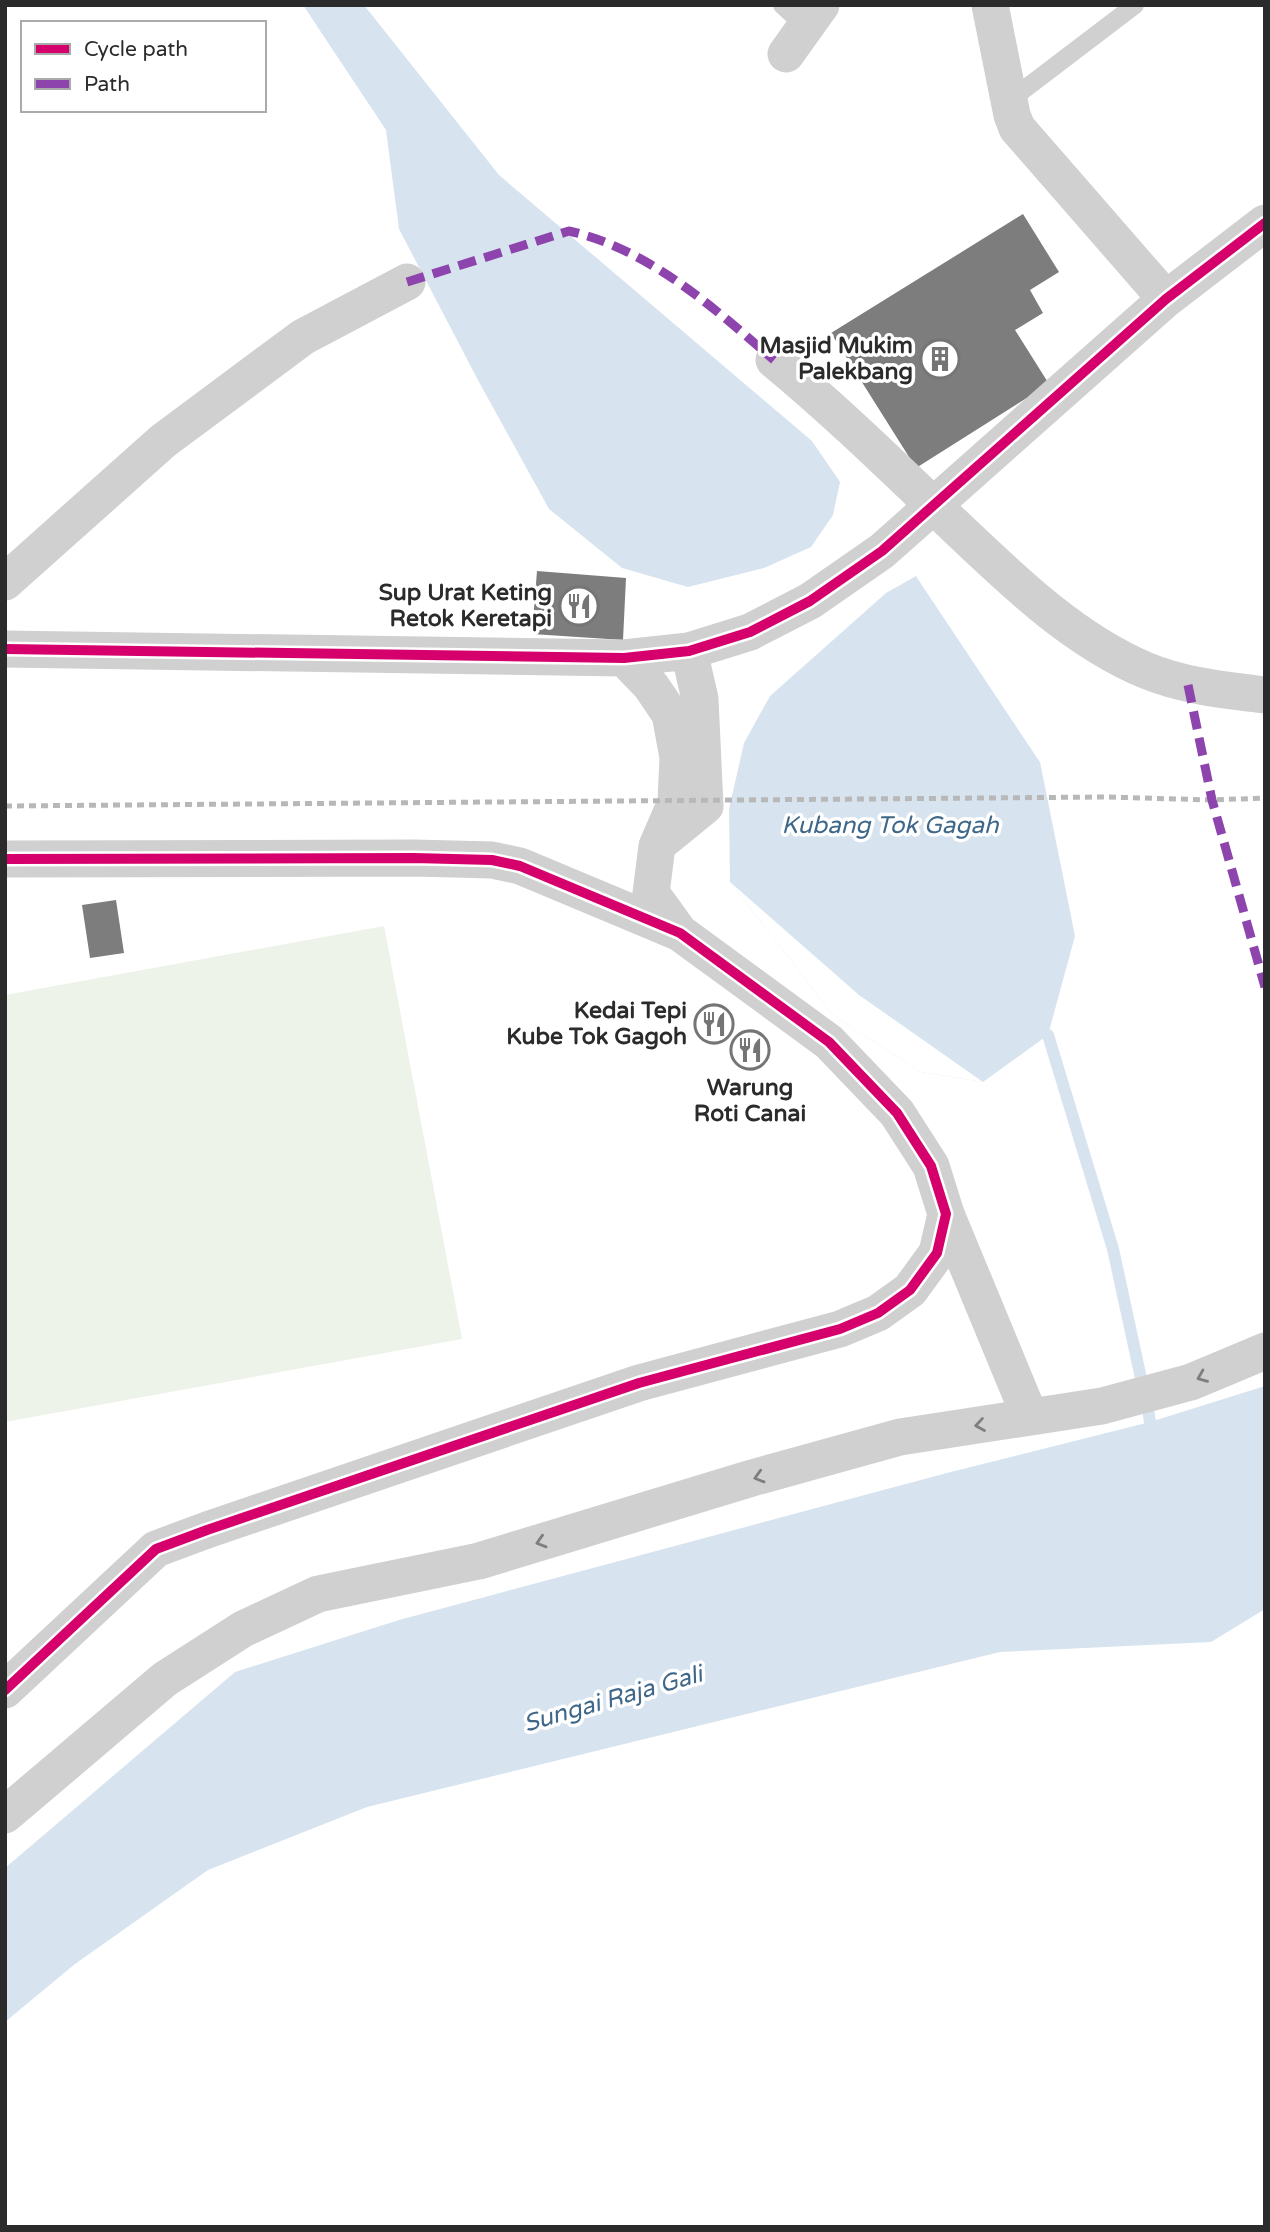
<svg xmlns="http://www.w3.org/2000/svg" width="1270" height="2232" font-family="'Varela Round',sans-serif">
<rect width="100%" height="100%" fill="#fff"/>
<path fill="#eef3ea" d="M384 926 462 1339 5 1422V995Z"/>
<path fill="#d7e4ef" d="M303 5H364L499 175 812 441 840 482 833 515 811 547 764 568 688 587 622 568 549 509 479 382 399 229 386 130Z
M916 576 1040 762 1075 936 1048 1035 983 1082 921 1072 833 1015 730 882 729 809 744 743 770 696 886 593Z
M1265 1386V1609L1211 1642 1000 1652 367 1807 208 1870 75 1964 5 2022V1868L235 1672 399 1620 943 1474 1150 1422Z"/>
<path fill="#fff" d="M916 576 926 585 1036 750 1040 762Z
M730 882 859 995 983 1082 921 1072 833 1015Z"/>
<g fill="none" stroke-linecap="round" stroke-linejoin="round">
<path stroke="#d7e4ef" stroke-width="12" d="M1048 1035 1113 1249 1142 1383
M1148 1409 1150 1422"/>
</g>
<path fill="#7d7d7d" d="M1023 214 1059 272 1030 290 1043 313 1015 330 1049 384 916 468 831 333Z
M537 571 626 578 623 640 532 634Z
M116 900 124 953 90 958 82 905Z"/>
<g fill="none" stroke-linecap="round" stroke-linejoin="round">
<path stroke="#d0d0d0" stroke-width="18" d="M782 5 805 26
M1009 101 1135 5"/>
<path stroke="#d0d0d0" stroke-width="37" d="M990 5 1012 115 1017 128 1166 299
M786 54 821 5
M774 360C837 412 895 469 955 526 1012 580 1072 639 1145 670 1183 686 1224 690 1265 695
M5 582 163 441 303 337 407 282
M5 649 624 658 689 651 750 632 810 601 882 551 1166 299 1265 223
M624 658 651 686 670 714 678 757 676 802 657 846 651 893 680 933
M662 841 705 806 700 699 689 651
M5 859 414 858 492 860 520 866 680 933 829 1042 897 1113 931 1166 946 1214 937 1253 910 1290 878 1313 840 1329 639 1383 207 1530 156 1549 5 1690
M946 1214 1030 1417
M5 1815 165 1679 243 1629 318 1594 479 1561 752 1478 900 1437 1102 1406 1191 1382 1265 1351"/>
<path stroke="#b8b8b8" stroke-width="5" stroke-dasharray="7 5" stroke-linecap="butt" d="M5 806 1106 797 1212 800 1265 798"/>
<path stroke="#8e44ad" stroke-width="9" stroke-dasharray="18 9" stroke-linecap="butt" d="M407 282 569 231C649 249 714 308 774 360
M1188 685 1212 800 1265 987"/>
<g stroke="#fff" stroke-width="15">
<path id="cycleway" d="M5 649 624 658 689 651 750 632 810 601 882 551 1166 299 1265 223
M5 859 414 858 492 860 520 866 680 933 829 1042 897 1113 931 1166 946 1214 937 1253 910 1290 878 1313 840 1329 639 1383 207 1530 156 1549 5 1690"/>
</g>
<use href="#cycleway" stroke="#d6006c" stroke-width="10"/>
</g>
<defs><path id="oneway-chevron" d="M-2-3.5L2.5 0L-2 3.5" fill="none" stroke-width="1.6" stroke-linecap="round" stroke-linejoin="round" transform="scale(1.75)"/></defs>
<g stroke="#7e7e7e">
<use href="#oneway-chevron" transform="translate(1202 1377) rotate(158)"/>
<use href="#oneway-chevron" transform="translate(980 1425) rotate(171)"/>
<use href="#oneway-chevron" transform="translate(759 1477) rotate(164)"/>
<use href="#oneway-chevron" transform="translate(541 1542) rotate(163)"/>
</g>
<defs>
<g id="building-ring" transform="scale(2.0125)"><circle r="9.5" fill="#fff" stroke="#757575" stroke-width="1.5"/><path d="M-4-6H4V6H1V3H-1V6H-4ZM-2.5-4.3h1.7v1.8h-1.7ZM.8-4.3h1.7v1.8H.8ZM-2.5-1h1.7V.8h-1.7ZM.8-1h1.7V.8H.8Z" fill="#757575"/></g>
<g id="restaurant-ring" transform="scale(2.0125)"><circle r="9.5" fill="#fff" stroke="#757575" stroke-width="1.5"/><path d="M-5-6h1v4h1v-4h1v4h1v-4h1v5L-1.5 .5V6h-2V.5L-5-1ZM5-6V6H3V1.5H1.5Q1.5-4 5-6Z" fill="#757575"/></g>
</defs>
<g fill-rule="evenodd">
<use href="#building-ring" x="940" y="359"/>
<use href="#restaurant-ring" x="579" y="606"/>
<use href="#restaurant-ring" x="714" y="1024"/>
<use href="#restaurant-ring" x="750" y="1050"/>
</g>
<g text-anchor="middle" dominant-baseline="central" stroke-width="7" stroke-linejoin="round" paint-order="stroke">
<g font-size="23" font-weight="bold" fill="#2b2b2b" stroke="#fff" text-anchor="end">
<text x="913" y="346">Masjid Mukim<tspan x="913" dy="26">Palekbang</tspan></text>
<text x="552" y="593">Sup Urat Keting<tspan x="552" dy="26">Retok Keretapi</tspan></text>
<text x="687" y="1011">Kedai Tepi<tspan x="687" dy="26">Kube Tok Gagoh</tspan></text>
<text x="750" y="1088" text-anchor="middle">Warung<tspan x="750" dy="26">Roti Canai</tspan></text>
</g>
<g font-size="24" font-style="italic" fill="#3e6789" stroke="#fff">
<text x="890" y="825">Kubang Tok Gagah</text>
<text transform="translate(613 1699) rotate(-16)">Sungai Raja Gali</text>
</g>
</g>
<rect width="1270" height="2232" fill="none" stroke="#2b2b2b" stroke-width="14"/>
<rect x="21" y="21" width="245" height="91" fill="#ffffff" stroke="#aaaaaa" stroke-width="2"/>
<rect x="35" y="44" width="35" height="10" fill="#d6006c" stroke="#aaaaaa" stroke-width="2"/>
<text x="84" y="56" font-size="21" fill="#2b2b2b">Cycle path</text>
<rect x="35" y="79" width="35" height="10" fill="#8e44ad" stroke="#aaaaaa" stroke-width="2"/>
<text x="84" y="91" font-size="21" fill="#2b2b2b">Path</text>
</svg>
